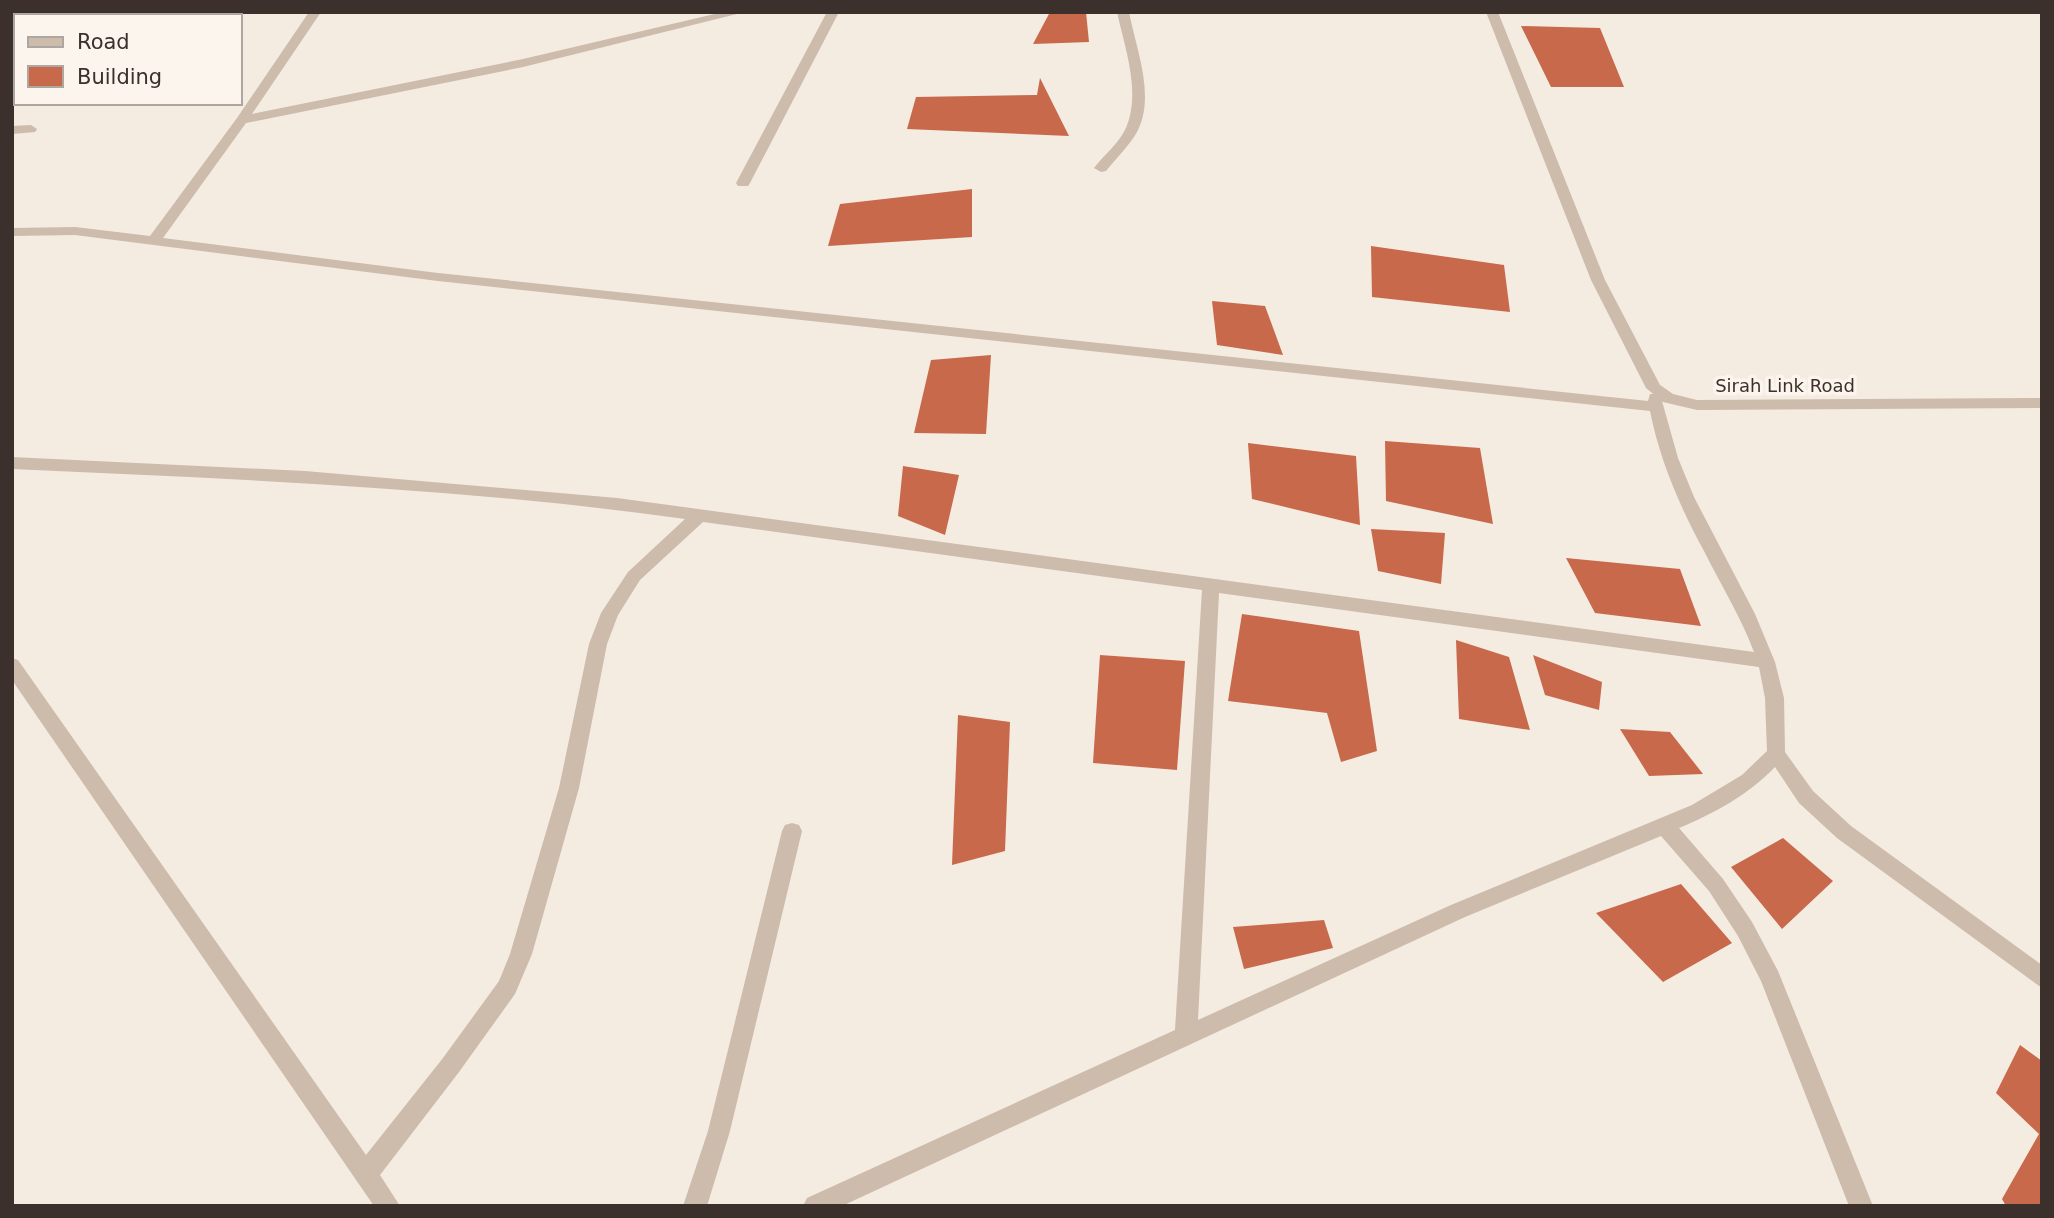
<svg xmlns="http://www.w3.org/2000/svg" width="2054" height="1218" font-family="'DejaVu Sans',sans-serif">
<rect width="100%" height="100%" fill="#f4ebe1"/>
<path fill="#c8694b" d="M1050 12H1086L1089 42 1033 44Z
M1521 26 1600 28 1624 87H1551Z
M1040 78 1069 136 907 129 916 97 1037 95Z
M972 189V237L828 246 840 204Z
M1371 246 1504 265 1510 312 1372 297Z
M1212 301 1265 306 1283 355 1217 345Z
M991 355 986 434 914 433 931 360Z
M1385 441 1480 448 1493 524 1386 501Z
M1248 443 1356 456 1360 525 1252 499Z
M903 466 959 475 945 535 898 516Z
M1371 529 1445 533 1441 584 1378 571Z
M1566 558 1680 569 1701 626 1595 613Z
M1242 614 1359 631 1377 751 1341 762 1327 713 1228 701Z
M1456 640 1509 657 1530 730 1459 719Z
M1100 655 1185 661 1177 770 1093 763Z
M1533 655 1602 682 1599 710 1545 695Z
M958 715 1010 722 1005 851 952 865Z
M1620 729 1670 732 1703 774 1649 776Z
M1783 838 1833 881 1782 929 1731 867Z
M1681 884 1732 943 1663 982 1596 913Z
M1324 920 1333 948 1244 969 1233 927Z
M2020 1045 2042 1061V1206H2006L2002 1199 2039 1134 1996 1093Z"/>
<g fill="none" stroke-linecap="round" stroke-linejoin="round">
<path fill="#cdbbac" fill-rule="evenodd" d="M309 12H321L252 114 523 59 723 12H745L523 67 246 123 163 238 438 273 1648 401 1650 394H1660L1678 458 1694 497 1755 614 1775 662 1784 698 1785 752 1813 791 1851 826 2042 965V988L1837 838 1799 803 1775 767C1748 795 1715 813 1679 828L1723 879 1752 922 1778 971 1873 1206H1849L1761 981 1738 936 1709 891 1661 836 1465 917 842 1206H803L807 1198 1175 1030 1202 590 703 522 640 580 618 615 607 644 579 788 532 954 515 994 459 1072 380 1175 400 1206H374L12 680V658L18 660 366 1155 443 1058 499 981 510 954 559 788 589 644 601 613 628 572 685 519C462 488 237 479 12 469V457L305 471 617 498 1754 652C1741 617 1721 585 1704 551 1680 507 1660 461 1650 411L438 281 75 235 12 236V228L75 227 150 236 237 118ZM1219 593 1759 667 1765 698 1767 751 1742 775 1692 805 1451 905 1198 1020Z
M827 12H839L750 183 748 186H738L736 183Z
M1117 12H1129C1136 49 1156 96 1137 132 1129 146 1116 158 1106 171L1101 172 1094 168C1104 155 1118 144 1125 130 1142 94 1125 49 1117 12Z
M31 125 37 129 35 132 12 134V126Z
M792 823 799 825 802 831 730 1131 707 1206H683L708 1131 782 831 785 825Z"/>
<path fill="#cdbbac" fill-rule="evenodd" d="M1486 12H1498L1605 280 1660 385 1673 394 1697 400 2042 398V408L1697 410 1663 402 1646 388 1591 280Z"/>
</g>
<g text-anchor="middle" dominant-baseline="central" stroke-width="7" stroke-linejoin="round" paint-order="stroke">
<g font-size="18" fill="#3b302b" stroke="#fbf5ee">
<text x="1785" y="385">Sirah Link Road</text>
</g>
</g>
<rect width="2054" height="1218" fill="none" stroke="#3b302b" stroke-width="28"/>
<rect x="14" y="14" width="228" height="91" fill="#fbf5ee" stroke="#aea6a0" stroke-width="2"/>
<rect x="28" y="37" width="35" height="10" fill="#cdbbac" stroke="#aea6a0" stroke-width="2"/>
<text x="77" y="49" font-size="21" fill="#3b302b">Road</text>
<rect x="28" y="66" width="35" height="21" fill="#c8694b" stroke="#aea6a0" stroke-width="2"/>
<text x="77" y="84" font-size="21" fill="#3b302b">Building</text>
</svg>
